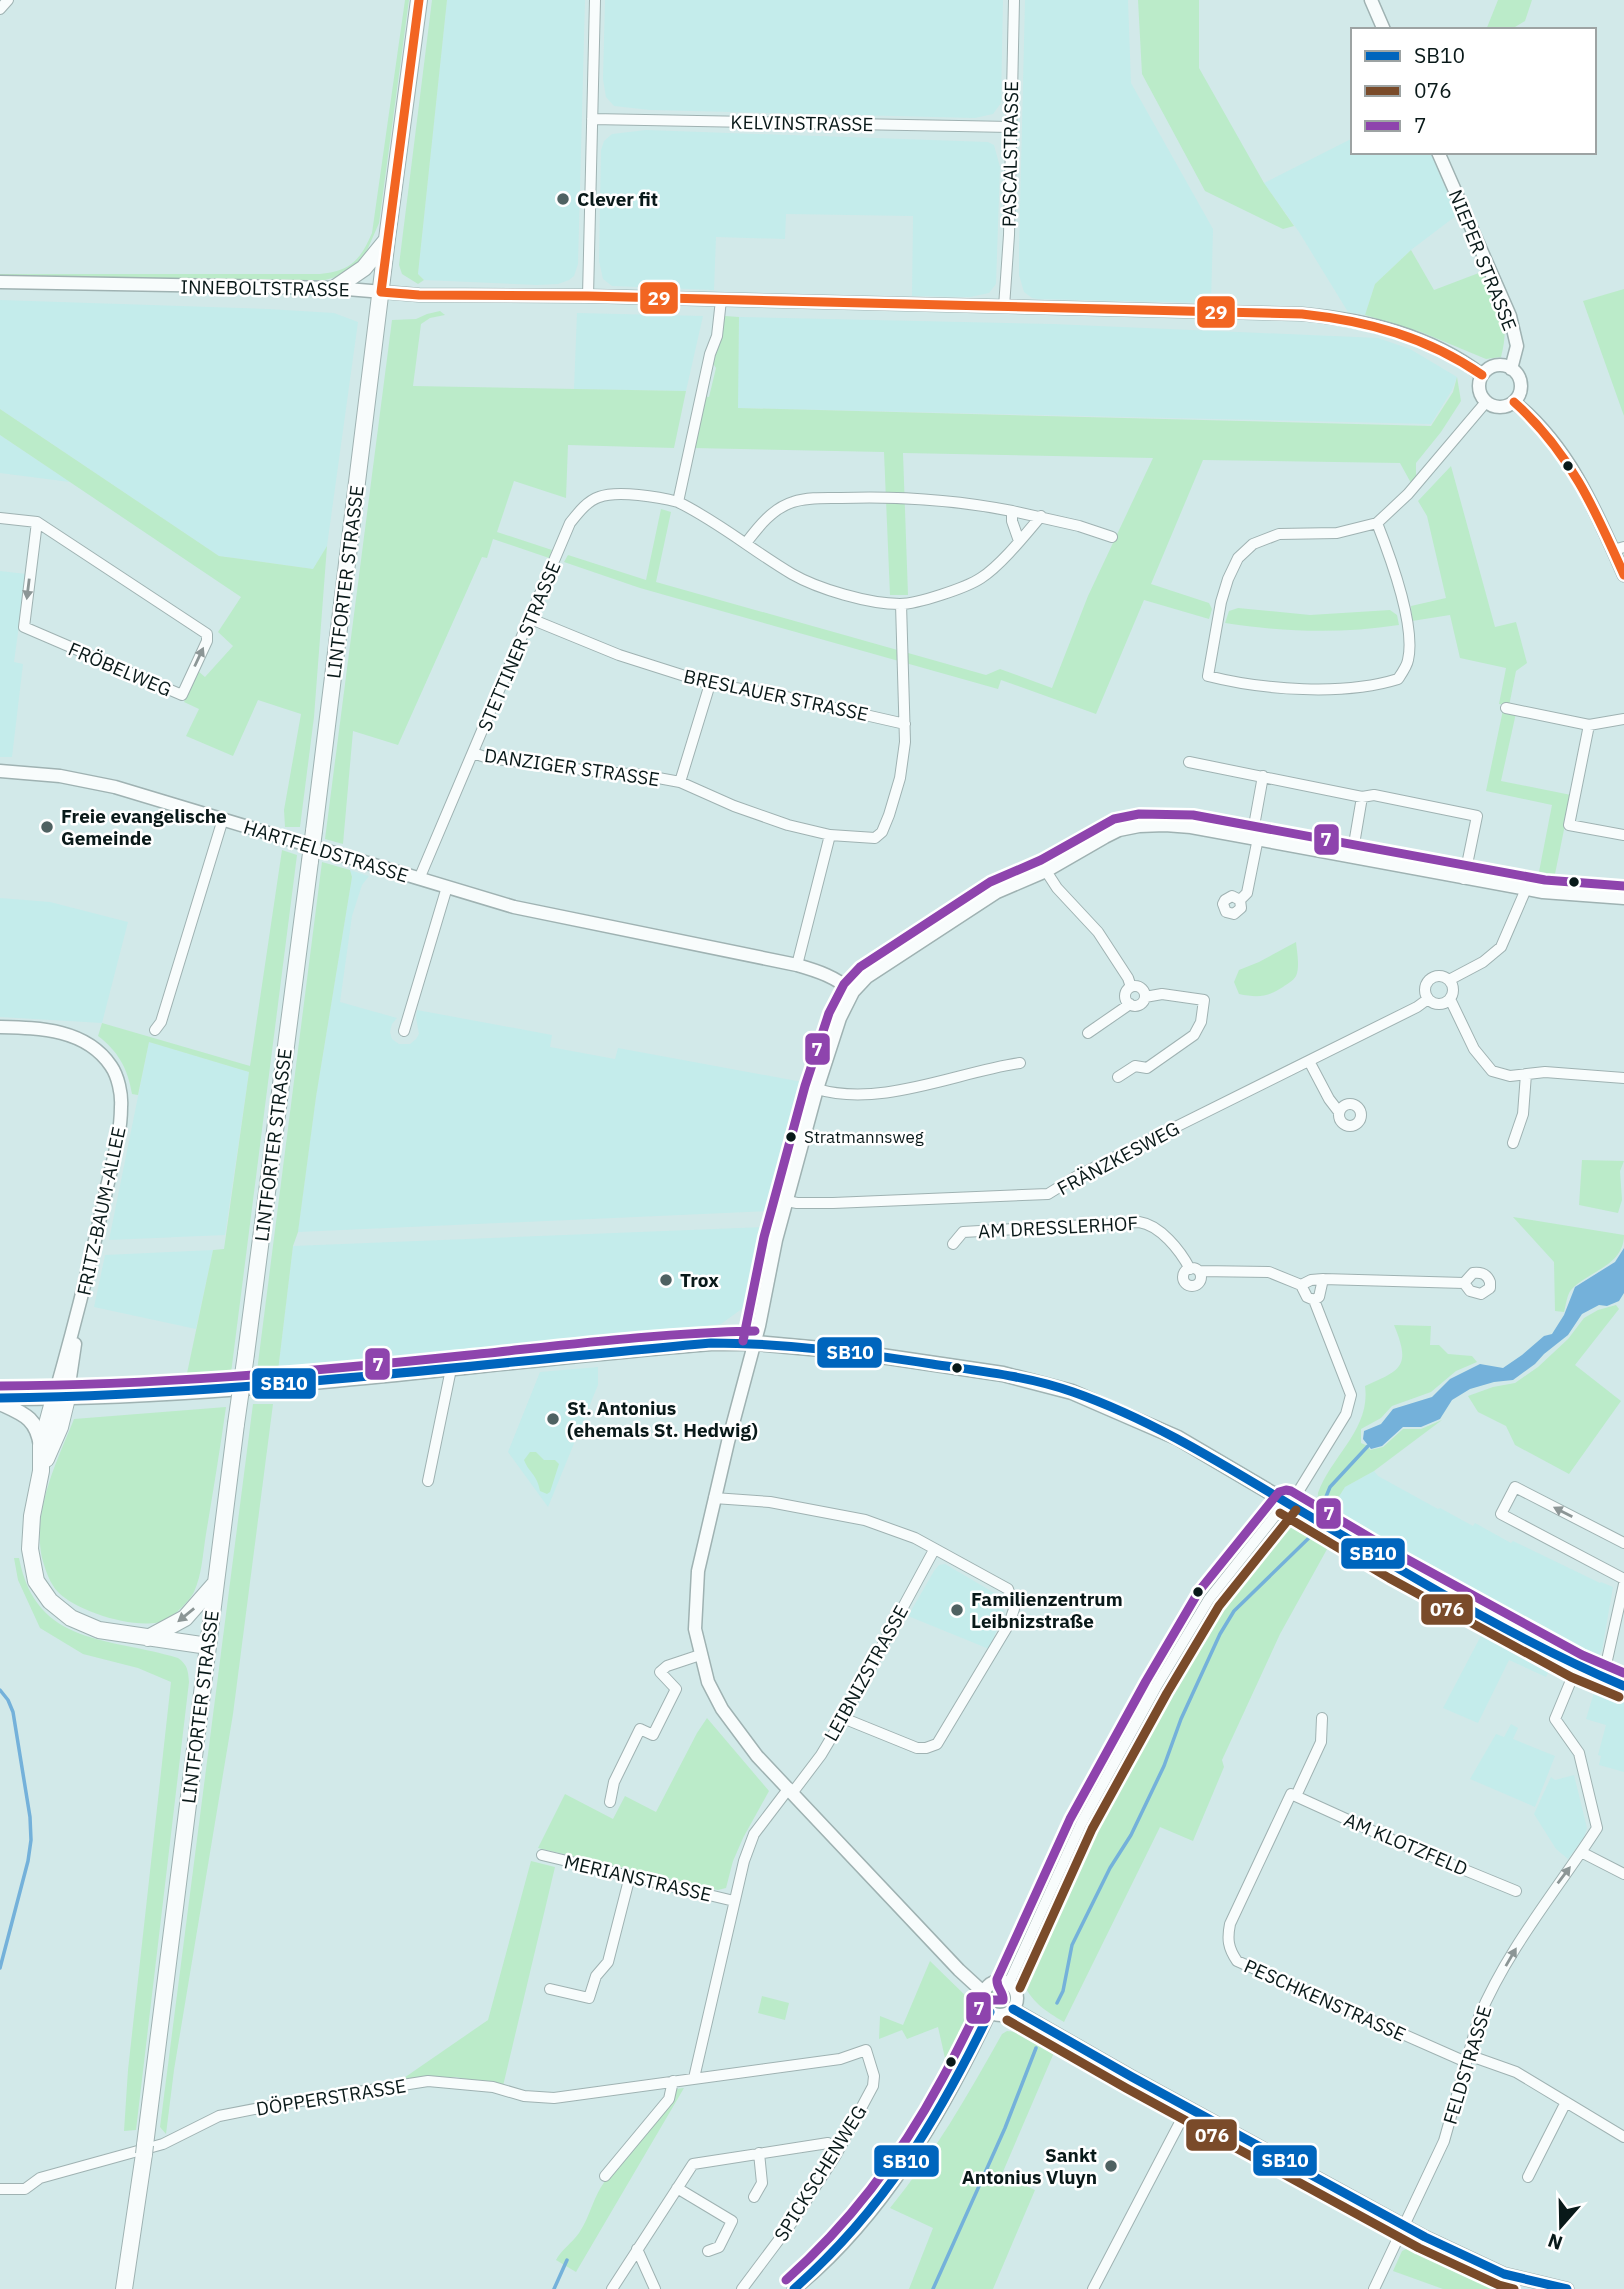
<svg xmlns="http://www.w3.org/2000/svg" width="1624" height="2289" font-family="'IBM Plex Sans',sans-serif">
<rect width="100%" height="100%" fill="#d2e9e9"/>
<path fill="#c4eceb" d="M447 0H585L578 264 574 276 569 280 558 284 537 285 424 280 418 274Z
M605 0H1003L1001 103 993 114 975 118 650 110 614 106 606 97 603 79Z
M1025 0H1128L1131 83 1213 229 1211 303 1038 299 1032 298 1024 292 1019 275V249Z
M646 130 988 142 994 145 1000 167 996 284 989 293 970 297 912 296 913 216 786 214 785 239 716 237 714 290 612 286 603 279 599 261 601 150 604 141 612 134Z
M1353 138V152H1430L1457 215 1411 250 1375 284 1365 315 1348 312 1299 232 1264 183Z
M0 300 268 309 334 313 358 322 327 546 313 569 219 556 0 409Z
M577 313 703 316 686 391 574 389Z
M739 317 1053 324 1378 338 1410 349 1457 377 1452 390 1431 424 737 408Z
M0 435 70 482 0 473Z
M0 571 26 574 14 662 23 664 12 757H0Z
M350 870 369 876 362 885 352 916 340 1002 397 1018 392 1024 390 1032 392 1039 399 1044H410L416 1039 419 1034 416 1018 417 1010 552 1035 550 1047 615 1059 618 1048 808 1083 771 1211 298 1232 316 1097 352 877Z
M0 898 50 902 128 922 102 1023 0 1017Z
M149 1042 249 1072 225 1235 109 1240Z
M766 1227 743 1308 721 1324 636 1336 627 1334 476 1355 278 1371 293 1246Z
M213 1250 196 1329 94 1307 105 1255Z
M598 1367V1385L548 1507 508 1452 540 1372Z
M1374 1471 1378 1476 1438 1509 1440 1508 1473 1526 1475 1523 1511 1543 1513 1541 1600 1583 1601 1582 1613 1587 1602 1650 1595 1663 1402 1558 1328 1514 1345 1487Z
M945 1564 998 1595 1004 1606 1003 1615 989 1649 908 1616 934 1571 939 1565Z
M1484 1630 1552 1664 1546 1677 1509 1660 1478 1723 1443 1708Z
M1596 1686 1624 1696V1772L1599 1765 1601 1756 1598 1755 1606 1725 1586 1719Z
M1511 1724 1518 1728 1513 1739 1555 1756 1535 1807 1470 1779 1496 1734 1504 1737Z
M1574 1775 1587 1828 1584 1837 1568 1859 1556 1849 1534 1814 1551 1777 1555 1780Z"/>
<path fill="#bbebc9" d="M405 0H409L379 223 362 262 347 274 325 280 228 282 0 277V274H320C350 271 360 261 372 233Z
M432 0H447L418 274 424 280 418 284 402 274 399 265Z
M1138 0H1199V68L1264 183 1294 226 1283 229 1205 191 1142 74Z
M1498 0H1532L1525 21 1510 30H1486Z
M1411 250 1434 290 1484 271C1499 306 1511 319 1501 357L1486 359 1421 332 1365 315 1375 284Z
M1624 289V416L1583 301Z
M440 311 445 315 430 318 421 324 413 386 686 391 674 448 568 445 566 498 514 481 497 532 552 550 549 558 493 539 487 558 482 557 398 745 353 731 343 844 325 839 392 320 416 319 427 314Z
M725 316 739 317 738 408 1431 426 1453 392 1457 377 1461 401 1441 432 1416 463V477L1411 483 1400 463 1203 460 1151 584 1209 603 1212 609 1209 619 1144 600 1096 714 1001 680 998 689 640 588 564 562 568 555 646 580 661 509 671 512 656 582 986 675 1000 669 1052 688 1088 596 1153 458 903 453 908 595H890L884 452 693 448 704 396 709 397 716 368 712 362Z
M0 409 219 556 313 569 327 546 314 717 300 827H285L284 810 301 714 258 700 233 756 186 736 199 709 184 702 198 671 205 677 233 646 218 632 241 597 0 435Z
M1451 466 1495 627 1516 622 1527 663 1516 671 1509 706 1499 704 1506 668 1460 658 1450 615 1412 621 1411 606 1446 598 1427 516 1418 501Z
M1238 608 1310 615 1390 610 1397 615 1399 625C1340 634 1284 632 1225 623L1229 611Z
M1503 710 1516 713 1501 781 1571 795 1554 879 1538 877 1552 805 1486 791Z
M282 850 297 855 231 1373 186 1378 213 1250 224 1249 249 1072 149 1042 138 1095 132 1094C128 1069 118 1051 98 1036L102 1023 250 1066Z
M322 862 350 870 352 877 316 1097 298 1232 293 1246 278 1371H257Z
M1296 942C1297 951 1300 968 1296 976 1293 981 1287 984 1283 987 1267 997 1258 998 1239 994L1234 982 1239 970 1259 962Z
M1582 1160 1624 1161 1620 1171 1622 1200 1618 1213 1579 1205Z
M1513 1217 1624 1235C1624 1266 1588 1271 1571 1290 1567 1295 1566 1305 1564 1312L1555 1311 1554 1262Z
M1616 1305 1619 1309 1575 1365 1621 1401 1569 1474 1515 1445 1506 1426 1478 1412 1468 1396 1493 1387 1515 1383 1538 1367 1568 1339 1584 1318 1598 1310Z
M1394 1325 1431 1326 1430 1345H1439L1448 1354 1472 1356 1477 1362 1456 1371 1431 1392 1392 1406 1381 1418 1361 1429V1443L1368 1446 1370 1450 1383 1447 1403 1429H1421L1442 1420 1374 1471 1345 1487 1328 1514 1317 1507 1318 1493C1331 1456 1371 1429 1365 1386 1402 1370 1411 1366 1394 1325Z
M253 1404H273L233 1714 174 2070 166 2134 160 2127Z
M226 1407C220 1450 213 1492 206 1534 203 1552 202 1575 194 1592 190 1600 176 1614 168 1619 143 1633 77 1612 58 1592 50 1584 45 1569 42 1558 32 1511 57 1461 74 1419Z
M530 1452H536L544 1460H555L559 1464 550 1492 547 1494 540 1491C537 1474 529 1473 524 1460Z
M1287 1519 1331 1542 1280 1634 1222 1760 1224 1767 1193 1841 1160 1827 1064 2022C1044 2010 1031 2002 1022 1980L1030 1957 1042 1954 1058 1908 1084 1853V1846L1177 1671 1222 1595 1227 1599 1267 1552 1261 1544 1281 1522Z
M14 1558H19C36 1647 110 1637 178 1658 188 1665 188 1671 189 1682L136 2130 124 2131 128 2070 171 1682 138 1668 83 1654 40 1628 18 1580Z
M707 1718 769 1791 743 1838 733 1861 726 1888 718 1890 538 1848 565 1794 613 1819 625 1796 656 1812 697 1733Z
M531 1861 555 1867 503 2086 456 2077 401 2080 488 2020Z
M930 1961 972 2002 970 2022 947 2067 938 2027 907 2039 902 2030 879 2039 880 2016 903 2025Z
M990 1998a10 10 0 1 1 20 0a10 10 0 1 1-20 0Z
M762 1996 789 2003 785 2020 758 2013Z
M1007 2031 1025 2033 1056 2048 1002 2174 1035 2190 993 2289H909L933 2228 890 2208C934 2154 968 2095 1002 2034Z
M684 2088 576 2272 556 2260C562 2249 572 2243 579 2233 590 2217 593 2197 605 2181L676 2089Z
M1408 2248 1460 2272 1508 2289H1443L1393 2271 1402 2251Z"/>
<path fill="#74b1da" d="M1624 1248V1293L1619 1301 1607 1306 1599 1305 1582 1314 1568 1335 1544 1354 1535 1364 1513 1380 1494 1382 1470 1389 1452 1400 1440 1419 1421 1427H1403L1382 1446 1371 1449 1363 1439 1364 1431 1381 1424 1393 1409 1432 1397 1450 1379 1480 1364 1503 1368 1522 1355 1544 1336 1552 1334 1564 1315 1575 1287 1615 1262Z"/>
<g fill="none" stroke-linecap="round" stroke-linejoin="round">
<path stroke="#74b1da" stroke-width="3.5" d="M1321 1509 1330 1487 1368 1446
M0 1690 8 1700 13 1712 30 1817 31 1840 28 1861 0 1968
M1057 2003 1063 1991 1072 1945 1110 1868 1131 1835 1164 1766 1181 1719 1220 1634 1234 1611 1315 1532
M554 2289 567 2260
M933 2289 1005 2128 1036 2048"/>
<g stroke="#9fb2b2" stroke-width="12">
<path id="minor" d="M0 9 8 0
M592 119 1011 127
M588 296 595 0
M721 300 717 336 710 354 678 502C719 522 753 551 792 574 818 589 869 604 900 604 917 604 966 588 981 578 1001 565 1025 535 1041 516
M1004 307 1009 235 1014 0
M1012 511 1079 526 1112 537
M0 518 37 522 207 634V641L182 695 24 627 37 522
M1377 523C1390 556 1416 626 1408 660 1407 666 1402 673 1398 679 1344 696 1263 690 1208 676L1221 602 1228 579 1238 558 1253 544 1279 534 1337 533 1377 523 1408 494 1486 402
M746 543C758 527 773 508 793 502 808 497 826 498 841 498 898 496 956 500 1012 511V521L1019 541
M1613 550 1624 547
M531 619 619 655 710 684 773 694 905 724
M1506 708 1589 725 1624 719
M1589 725 1569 825 1624 835
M473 753 488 758 591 771 642 775 680 782 734 806 788 825 830 835
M1189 762 1362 797 1374 795 1477 816 1464 879
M680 782 710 684
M1252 837 1263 776
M1352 856 1362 797
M1046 871 1057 888 1098 932 1128 978 1131 987
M419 879 570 523C578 513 587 501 599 497 618 490 659 497 678 502
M1240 900 1232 896 1225 900 1223 904 1226 912 1234 914 1241 908 1240 900 1247 893 1258 838
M797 965 830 835 875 838 882 832 889 815 900 778 905 742 901 604
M1425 990a14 14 0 1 1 28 0a14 14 0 1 1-28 0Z
M1449 980 1483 962 1501 947 1526 889
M1125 996a10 10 0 1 1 20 0a10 10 0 1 1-20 0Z
M1450 999 1474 1049 1492 1071 1510 1076 1545 1072 1624 1078
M155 1030 161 1022 223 819
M404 1031 447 887
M1088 1033 1130 1004
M1309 1061 1329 1099 1339 1112
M1118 1077 1135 1066 1147 1068 1194 1035 1201 1022 1204 1000 1162 994 1145 997
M817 1089C881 1108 957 1072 1020 1063
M1339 1115a11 11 0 1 1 22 0a11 11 0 1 1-22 0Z
M1513 1143 1523 1114 1526 1074
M787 1201 797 1203H833L1048 1194 1077 1176 1417 1007 1428 999
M953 1244 963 1232 1139 1222C1160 1225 1180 1250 1190 1269
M1183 1277a9 9 0 1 1 18 0a9 9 0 1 1-18 0Z
M1199 1271 1269 1272 1301 1285
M1323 1279 1319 1297 1314 1300 1307 1297 1301 1285 1311 1280 1323 1279 1464 1283 1470 1291 1481 1294 1490 1288V1282C1487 1274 1482 1272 1473 1273L1464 1283
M428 1481 451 1369
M714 1498 770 1502 865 1520 915 1538 1008 1589 1014 1609 1009 1624 937 1744 926 1748H917L843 1718
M1290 1505 1346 1414 1351 1395 1314 1300
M1624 1543 1515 1487 1501 1514 1624 1579
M1603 1678 1624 1584
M793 1792 821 1755 843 1718 934 1550
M1296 1796 1321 1742 1322 1718
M610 1802 614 1782 640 1729 653 1735 676 1689 660 1672 667 1666 700 1655
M1581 1852 1624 1874
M542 1855 734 1901
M1009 1983 1081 1824 1156 1687 1209 1599 1286 1502
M550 1989 589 1998 596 1976 608 1962 630 1876
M1468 2055 1516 2072 1624 2137
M1466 2062 1237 1961C1228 1948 1227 1939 1230 1924L1291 1794 1399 1843 1516 1891
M694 2078 744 1861 754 1834 789 1788
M605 2176 669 2099 673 2081
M1528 2177 1566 2102
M677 2188 732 2221 719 2247 708 2251
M0 2189H25L40 2178 163 2144 219 2116 275 2105 428 2081 493 2087 524 2096 554 2098 840 2059 866 2050 874 2076 873 2086 836 2155 793 2221 742 2289
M754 2197 762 2183 759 2153
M637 2249 655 2289
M612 2289 693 2164 828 2143
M1093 2289 1188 2107
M1374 2289 1444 2141 1479 2017C1508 1948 1557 1890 1597 1828L1579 1753 1555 1719 1577 1666"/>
</g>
<g stroke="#9fb2b2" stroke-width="15">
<path id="tertiary" d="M1371 0 1384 30
M1438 152 1510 316 1517 346 1511 369
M0 282 335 288 419 295 588 296 1302 314C1366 320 1430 335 1482 375
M1479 386a21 21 0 1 1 42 0a21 21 0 1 1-42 0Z
M1514 402C1569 446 1596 511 1624 575
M0 771 60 776 115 787 514 907 797 965C818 971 836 977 853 992
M0 1027C40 1028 86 1029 111 1066 118 1076 122 1094 121 1107 121 1137 111 1167 105 1196 90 1265 73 1331 54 1398
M67 1398 75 1344
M983 1998a17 17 0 1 1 34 0a17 17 0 1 1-34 0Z
M983 1992 959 1970 757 1756 722 1709 708 1682 695 1629 698 1571 728 1442 759 1326 776 1240 817 1089 840 1018 853 992 867 977 997 892 1046 871 1105 837 1119 830 1139 826 1165 825 1191 827 1543 892 1624 898
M1013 2009 1132 2077 1425 2237 1504 2274 1567 2289
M794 2289C881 2219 943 2112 990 2012"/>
</g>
<g stroke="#9fb2b2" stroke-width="17">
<path id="secondary" d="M0 1398C238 1399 474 1362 711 1343H755L854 1352 1003 1374 1072 1392 1178 1438 1439 1592 1577 1666 1624 1686
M0 1403C24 1414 37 1418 41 1446"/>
</g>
<g stroke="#9fb2b2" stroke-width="18">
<path id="primary" d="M335 288 364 268 386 241
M314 831 387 239 419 0
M246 1354 310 861
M54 1398 41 1446V1471L32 1516 30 1549 36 1581 50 1601 71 1618 99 1630 208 1646
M46 1459 60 1427 67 1398
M148 1638 185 1618 214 1585
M145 2145 236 1424
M124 2289 144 2154"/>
</g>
<use href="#minor" stroke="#f8fcfc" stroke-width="10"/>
<use href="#tertiary" stroke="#f8fcfc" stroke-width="12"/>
<use href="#secondary" stroke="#f8fcfc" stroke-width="14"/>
<use href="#primary" stroke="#f8fcfc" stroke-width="16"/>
<g stroke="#9fb2b2" stroke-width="18" stroke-linecap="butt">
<path id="primary-bridge" d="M310 861 314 831
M236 1424 246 1354
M144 2154 145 2145"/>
</g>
<use href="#primary-bridge" stroke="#f8fcfc" stroke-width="16"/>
<g stroke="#fff" stroke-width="14">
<path id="bus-1" d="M0 1398C238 1395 474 1364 711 1343 785 1343 859 1353 932 1364 979 1371 1028 1376 1073 1392 1150 1419 1219 1462 1289 1504 1398 1568 1507 1636 1624 1686
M1013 2009 1132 2077 1425 2237 1504 2274 1567 2289
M794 2289C885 2208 937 2121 990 2012"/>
</g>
<g stroke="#fff" stroke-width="14">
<path id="bus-2" d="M1280 1513 1389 1578 1571 1677 1619 1697
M1020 1988 1092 1829 1167 1693 1219 1606 1296 1510
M1007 2020 1126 2088 1419 2248 1499 2285 1514 2289"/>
</g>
<g stroke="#fff" stroke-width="14">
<path id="bus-3" d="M743 1341 764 1237 805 1086 829 1013 844 984 860 967 990 882 1041 860 1114 819 1139 814 1193 815 1545 880 1624 886
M0 1386C154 1385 307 1372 460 1356 558 1346 656 1333 755 1331
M786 2280C850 2223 900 2157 941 2081 955 2056 967 2030 980 2005L987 2000H1003C1004 1992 996 1988 997 1979L1070 1819 1146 1681 1199 1591 1279 1492 1286 1490 1291 1491 1401 1556 1582 1655 1624 1673"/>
</g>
<g stroke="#fff" stroke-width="14">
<path id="bus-4" d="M381 292 419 295 588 296 1302 314C1368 321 1427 337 1482 375
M381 292 419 0
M1514 402C1569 451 1595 509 1624 575"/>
</g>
<use href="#bus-1" stroke="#0065bd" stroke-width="9"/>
<use href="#bus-2" stroke="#7a4b2a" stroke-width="9"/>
<use href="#bus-3" stroke="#8e44ad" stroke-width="9"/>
<use href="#bus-4" stroke="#f26522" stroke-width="9"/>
</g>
<defs><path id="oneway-solid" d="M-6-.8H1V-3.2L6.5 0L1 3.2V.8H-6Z" transform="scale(1.75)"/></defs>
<g fill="#8c9696">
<use href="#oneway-solid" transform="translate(28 589) rotate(97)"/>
<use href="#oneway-solid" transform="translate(199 657) rotate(-65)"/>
<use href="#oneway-solid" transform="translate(1563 1512) rotate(-153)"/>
<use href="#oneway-solid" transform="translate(186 1615) rotate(141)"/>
<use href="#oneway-solid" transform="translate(1564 1875) rotate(-53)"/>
<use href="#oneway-solid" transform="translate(1511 1957) rotate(-60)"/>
</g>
<g fill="#4f6262" stroke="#fff" stroke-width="2.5">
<circle cx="563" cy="199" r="7"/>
<circle cx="47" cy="827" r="7"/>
<circle cx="666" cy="1280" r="7"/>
<circle cx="553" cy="1419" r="7"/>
<circle cx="957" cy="1610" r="7"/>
<circle cx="1111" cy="2166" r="7"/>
</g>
<g fill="#091919" stroke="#fff" stroke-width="2.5">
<circle cx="1568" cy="466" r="6"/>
<circle cx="1574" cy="882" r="6"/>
<circle cx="791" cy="1137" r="6"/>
<circle cx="957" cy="1368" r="6"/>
<circle cx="1198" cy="1592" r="6"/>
<circle cx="951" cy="2062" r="6"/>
</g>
<g text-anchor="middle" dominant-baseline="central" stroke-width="5" stroke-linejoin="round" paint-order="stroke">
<g font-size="17" fill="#091919" stroke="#fff" text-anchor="start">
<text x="804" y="1137">Stratmannsweg</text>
</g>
<g font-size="19" fill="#091919" stroke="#fff">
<text transform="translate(802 123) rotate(1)">KELVINSTRASSE</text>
<text transform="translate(1010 154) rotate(-89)">PASCALSTRASSE</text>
<text transform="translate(1483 260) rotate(68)">NIEPER STRASSE</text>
<text transform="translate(265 288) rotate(1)">INNEBOLTSTRASSE</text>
<text transform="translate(345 582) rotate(-83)">LINTFORTER STRASSE</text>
<text transform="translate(519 646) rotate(-67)">STETTINER STRASSE</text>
<text transform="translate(120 669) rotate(23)">FRÖBELWEG</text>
<text transform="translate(776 695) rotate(12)">BRESLAUER STRASSE</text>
<text transform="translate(572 767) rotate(8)">DANZIGER STRASSE</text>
<text transform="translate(326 851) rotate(17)">HARTFELDSTRASSE</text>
<text transform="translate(273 1145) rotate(-83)">LINTFORTER STRASSE</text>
<text transform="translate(1118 1158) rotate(-28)">FRÄNZKESWEG</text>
<text transform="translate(101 1211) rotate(-78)">FRITZ-BAUM-ALLEE</text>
<text transform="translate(1058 1227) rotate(-3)">AM DRESSLERHOF</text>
<text transform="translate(866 1673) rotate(-61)">LEIBNIZSTRASSE</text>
<text transform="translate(200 1707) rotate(-83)">LINTFORTER STRASSE</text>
<text transform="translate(1406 1844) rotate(23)">AM KLOTZFELD</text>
<text transform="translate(638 1878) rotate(13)">MERIANSTRASSE</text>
<text transform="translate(1325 2000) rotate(24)">PESCHKENSTRASSE</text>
<text transform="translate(1467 2065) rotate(-73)">FELDSTRASSE</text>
<text transform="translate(331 2097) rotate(-9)">DÖPPERSTRASSE</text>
<text transform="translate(820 2173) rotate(-58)">SPICKSCHENWEG</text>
</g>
<g font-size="19" font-weight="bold" fill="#091919" stroke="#fff" text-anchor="start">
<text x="577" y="199">Clever fit</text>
<text x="61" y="816">Freie evangelische<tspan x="61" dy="22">Gemeinde</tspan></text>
<text x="680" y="1280">Trox</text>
<text x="567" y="1408">St. Antonius<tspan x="567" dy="22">(ehemals St. Hedwig)</tspan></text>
<text x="971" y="1599">Familienzentrum<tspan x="971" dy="22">Leibnizstraße</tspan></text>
<text x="1097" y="2155" text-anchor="end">Sankt<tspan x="1097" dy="22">Antonius Vluyn</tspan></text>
</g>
</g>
<g stroke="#fff" stroke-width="2.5">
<rect x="639" y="281" width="40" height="34" rx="7" fill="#f26522"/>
<rect x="1196" y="295" width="40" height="34" rx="7" fill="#f26522"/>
<rect x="1313" y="823" width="27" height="33" rx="7" fill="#8e44ad"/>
<rect x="804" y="1032" width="27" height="34" rx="7" fill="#8e44ad"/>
<rect x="816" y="1336" width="67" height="33" rx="7" fill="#0065bd"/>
<rect x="364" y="1347" width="27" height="34" rx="7" fill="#8e44ad"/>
<rect x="251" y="1367" width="66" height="33" rx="7" fill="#0065bd"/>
<rect x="1315" y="1497" width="27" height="33" rx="7" fill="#8e44ad"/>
<rect x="1340" y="1537" width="66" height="33" rx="7" fill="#0065bd"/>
<rect x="1420" y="1593" width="54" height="33" rx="7" fill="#7a4b2a"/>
<rect x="965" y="1991" width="27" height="34" rx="7" fill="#8e44ad"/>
<rect x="1185" y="2118" width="53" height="34" rx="7" fill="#7a4b2a"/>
<rect x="1252" y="2144" width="66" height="33" rx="7" fill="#0065bd"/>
<rect x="873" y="2144" width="67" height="34" rx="7" fill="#0065bd"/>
</g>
<g font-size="19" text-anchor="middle" font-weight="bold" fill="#fff">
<text x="659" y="305">29</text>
<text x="1216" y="319">29</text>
<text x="1326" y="846">7</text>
<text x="817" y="1056">7</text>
<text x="850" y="1359">SB10</text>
<text x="378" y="1371">7</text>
<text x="284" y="1390">SB10</text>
<text x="1329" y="1520">7</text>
<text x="1373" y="1560">SB10</text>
<text x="1447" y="1616">076</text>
<text x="979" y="2015">7</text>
<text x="1212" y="2142">076</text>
<text x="1285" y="2167">SB10</text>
<text x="906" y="2168">SB10</text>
</g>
<rect x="1351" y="28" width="245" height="126" fill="#ffffff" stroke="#9da3a3" stroke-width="2"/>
<rect x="1365" y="51" width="35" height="10" fill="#0065bd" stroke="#9da3a3" stroke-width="2"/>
<text x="1414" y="63" font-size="21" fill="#091919">SB10</text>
<rect x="1365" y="86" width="35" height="10" fill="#7a4b2a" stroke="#9da3a3" stroke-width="2"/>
<text x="1414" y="98" font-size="21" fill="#091919">076</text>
<rect x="1365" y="121" width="35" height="10" fill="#8e44ad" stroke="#9da3a3" stroke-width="2"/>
<text x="1414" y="133" font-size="21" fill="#091919">7</text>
<g transform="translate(1561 2226) rotate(200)" stroke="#ffffff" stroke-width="5" paint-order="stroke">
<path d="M0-5L12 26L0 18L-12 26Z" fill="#091919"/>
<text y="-10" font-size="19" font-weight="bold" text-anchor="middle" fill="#091919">N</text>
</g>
</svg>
